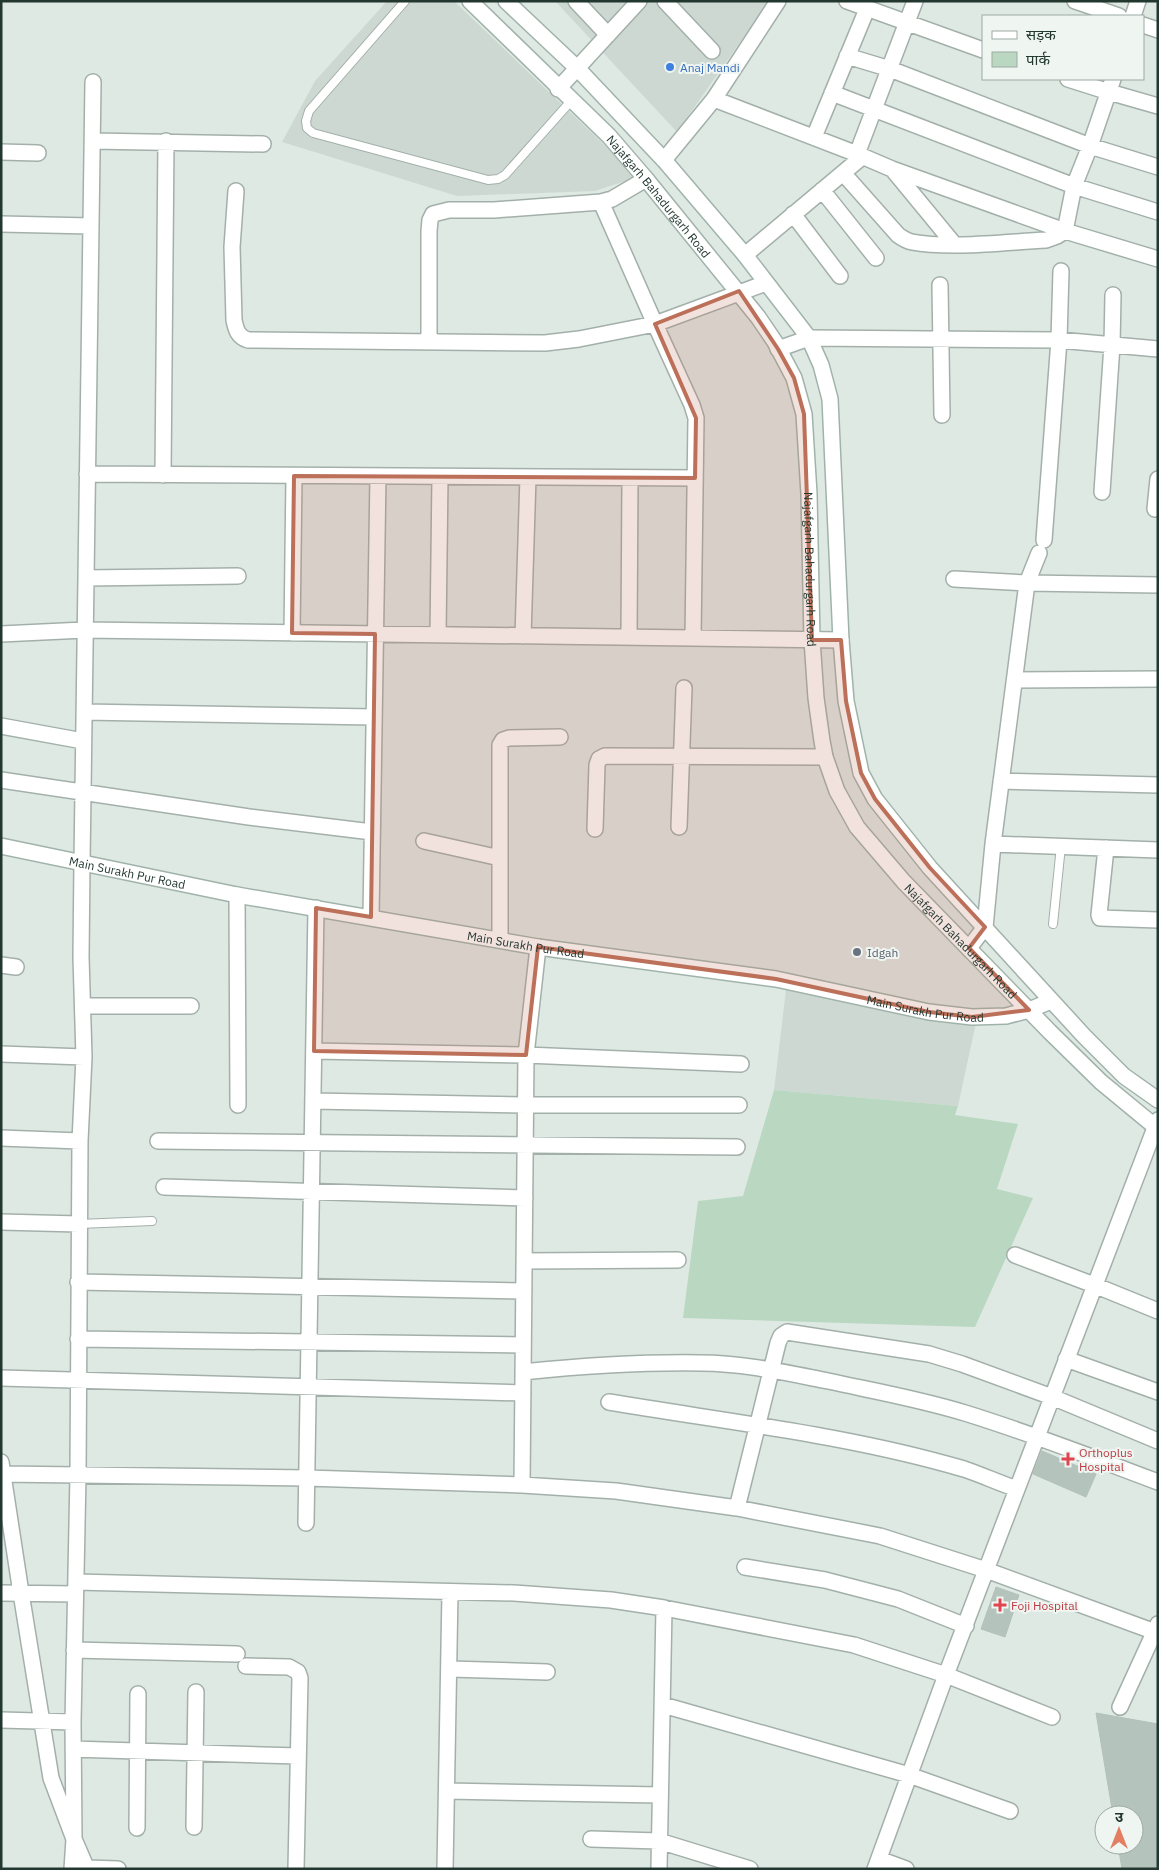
<svg xmlns="http://www.w3.org/2000/svg" width="1159" height="1870" font-family="'IBM Plex Sans','Noto Sans Devanagari',sans-serif">
<rect width="100%" height="100%" fill="#dfe9e4"/>
<path fill="#ced8d3" d="M387 1H454L638 177 595 191 457 196 282 142 315 81Z
M555 1H769L677 132Z
M786 990 943 1022 976 1023 958 1106 774 1090Z"/>
<path fill="#bad8c1" d="M774 1090 958 1106 955 1115 1018 1124 997 1189 1033 1198 975 1327 683 1318 698 1201 743 1196Z"/>
<path fill="#b5c3bd" stroke="#b2c1bb" d="M1042 1451 1096 1474 1086 1497 1033 1474Z
M996 1587 1019 1595 1005 1637 981 1629Z
M1096 1713 1158 1724V1869H1122L1118 1845H1134V1815H1113Z"/>
<g fill="none" stroke-linecap="round" stroke-linejoin="round">
<g stroke="#a3b0aa" stroke-width="10">
<path id="lane" d="M405 1 309 111 306 121 307 128 313 133 488 180 498 179 505 175 571 101
M1053 924 1061 846
M79 1224 152 1221"/>
</g>
<g stroke="#a3b0aa" stroke-width="18">
<path id="street" d="M576 1 608 35
M665 1 712 51
M847 1 983 50
M1075 1 1119 16
M1133 16 1138 1
M1143 25 1158 30
M847 56 890 69 1090 146 1158 167
M1068 79 1109 92 1158 106
M558 89 639 1
M832 93 1074 186 1158 212
M714 99 857 154 892 169 1065 231 1158 259
M814 137 867 9
M93 141 263 144
M1 152 38 153
M857 154 915 1
M664 160 714 99 778 1
M893 170 954 244
M843 173 898 235C902 238 907 241 912 242 951 249 1006 242 1046 240L1057 236 1065 231 1074 186 1090 146 1113 79
M822 190 876 258
M236 191 232 247 234 320C236 330 238 337 248 340L545 343 579 339 655 324 601 202
M793 214 840 276
M1 224 91 226
M745 255 862 157
M940 285 942 415
M429 341V231L430 220 433 214 449 210H494L601 202 612 199 646 179
M778 349 809 338 1059 340 1158 349
M87 474 695 478
M163 475 166 141
M1102 492 1112 345 1113 295
M1155 509 1158 479
M1044 540 1059 340 1061 271
M86 578 238 576
M954 579 1027 583 1158 585
M292 633 294 476
M1 634 84 630 841 640
M438 635 440 477
M523 636 528 477
M629 637 630 478
M693 638 696 418 692 405 655 324 766 283
M1015 680 1158 679
M84 712 374 717
M1 726 83 741
M1 780 249 817 372 832
M1001 781 1158 785
M679 827 684 688
M595 829 597 765 599 759 605 756 825 757
M424 841 500 858
M993 844 1158 850
M1106 848 1099 915 1100 918 1158 920
M237 895 238 1105
M371 917 378 476
M500 939V745L503 740 509 738 560 737
M969 948 985 927 993 844 1027 583 1039 553
M1 965 16 967
M84 1006H191
M314 1051 526 1055 741 1064
M1 1054 84 1057
M313 1101 526 1105H739
M1 1138 80 1141
M158 1141 737 1147
M164 1187 525 1198
M1 1222 79 1224
M1015 1255 1094 1285 1158 1311
M524 1261 678 1260
M78 1282 524 1291
M78 1339 523 1345
M1066 1359 1158 1392
M523 1372C582 1366 642 1362 701 1363 744 1363 787 1373 828 1381 874 1391 920 1399 965 1413 1030 1433 1094 1458 1158 1482
M1 1378 523 1393
M609 1402C728 1422 848 1435 964 1469 982 1475 999 1483 1017 1489
M1 1462 21 1593 51 1778 74 1839 72 1869
M1 1474 307 1478 522 1485 616 1491 737 1508 880 1536 986 1570 1158 1633
M522 1485 526 1055 538 947
M737 1508 778 1343 781 1336 787 1332 929 1354 962 1364 1052 1397 1158 1441
M306 1523 316 908
M745 1567 825 1580 898 1599 966 1626
M76 1582 514 1593 611 1600 664 1608 854 1645 946 1675 1052 1717
M1 1593 75 1594
M74 1650 237 1654
M246 1666 289 1667 298 1672 300 1678 296 1869
M450 1669 547 1672
M663 1705 909 1775 1010 1811
M1120 1707 1158 1624
M1 1720 73 1722
M73 1749 298 1756
M447 1791 660 1795
M194 1827 196 1692
M137 1828 138 1694
M591 1839 659 1841 750 1869
M879 1859 906 1869
M87 1868 118 1869
M87 1869 74 1839 73 1722 78 1475 80 1141 84 1057 81 957 82 862 93 82
M445 1869 450 1592
M659 1869 664 1608
M875 1869 946 1675 1158 1120"/>
</g>
<g stroke="#a0b3ab" stroke-width="18">
<g id="secondary">
<path id="s1" d="M470 1 609 136 646 179 758 317 775 342 794 378 804 414 809 494 812 640 816 698 822 741 825 757 837 791 857 827 904 882 1050 1032 1101 1082 1158 1129"/>
<path d="M506 1 577 68 664 160 745 255 809 338 821 365 830 399 841 640 846 701 861 773 875 799 930 868 1084 1036 1124 1076 1158 1100"/>
<path id="s2" d="M1 846 237 895 538 947 776 979 929 1012 972 1017 1006 1016 1029 1010 1051 1001"/>
</g>
</g>
<use href="#lane" stroke="#fff" stroke-width="8"/>
<use href="#street" stroke="#fff" stroke-width="15"/>
<use href="#secondary" stroke="#fff" stroke-width="15"/>
</g>
<path fill="#bc7059" fill-opacity="0.2" stroke="#bc7059" stroke-width="4" stroke-linejoin="round" d="M739 291 778 349 794 378 804 414 812 640H841L846 701 861 773 875 799 930 868 985 927 969 948 1029 1010 972 1017 929 1012 776 979 538 947 526 1055 314 1051 316 908 371 917 375 634 292 633 294 476 695 478 696 418 655 324Z"/>
<circle fill="#3f7fe0" stroke="#eff6f2" stroke-width="2" cx="670" cy="67" r="5"/>
<circle fill="#6b7280" stroke="#eff6f2" stroke-width="2" cx="857" cy="952" r="5"/>
<g fill="#e0444e" stroke="#eff6f2" stroke-width="2">
<path d="M1065.5 1451.5h5v5h5v5h-5v5h-5v-5h-5v-5h5z"/>
<path d="M997.5 1597.5h5v5h5v5h-5v5h-5v-5h-5v-5h5z"/>
</g>
<g text-anchor="middle" dominant-baseline="central" stroke-width="4" stroke-linejoin="round" paint-order="stroke">
<g font-size="12" fill="#366cbe" stroke="#eff6f2" text-anchor="start">
<text x="680" y="67">Anaj Mandi</text>
</g>
<g font-size="12" fill="#223730" stroke="#eff6f2">
<text stroke="none"><textPath href="#s1" startOffset="272">Najafgarh Bahadurgarh Road</textPath></text>
<text stroke="none"><textPath href="#s1" startOffset="692">Najafgarh Bahadurgarh Road</textPath></text>
<text stroke="none"><textPath href="#s2" startOffset="129">Main Surakh Pur Road</textPath></text>
<text stroke="none"><textPath href="#s1" startOffset="1112">Najafgarh Bahadurgarh Road</textPath></text>
<text stroke="none"><textPath href="#s2" startOffset="534">Main Surakh Pur Road</textPath></text>
<text stroke="none"><textPath href="#s2" startOffset="939">Main Surakh Pur Road</textPath></text>
</g>
<g font-size="12" fill="#5b616d" stroke="#eff6f2" text-anchor="start">
<text x="867" y="952">Idgah</text>
</g>
<g font-size="12" fill="#be3a42" stroke="#eff6f2" text-anchor="start">
<text x="1079" y="1452">Orthoplus<tspan x="1079" dy="14">Hospital</tspan></text>
<text x="1011" y="1605">Foji Hospital</text>
</g>
</g>
<rect width="1159" height="1870" fill="none" stroke="#223730" stroke-width="5"/>
<rect x="982" y="15" width="162" height="65" fill="#eff6f2" stroke="#9daaa4"/>
<rect x="992" y="31" width="25" height="8" fill="#ffffff" stroke="#9daaa4"/>
<text x="1026" y="40" font-size="15" fill="#223730">सड़क</text>
<rect x="992" y="52" width="25" height="15" fill="#bad8c1" stroke="#9daaa4"/>
<text x="1026" y="65" font-size="15" fill="#223730">पार्क</text>
<g transform="translate(1119 1830)"><circle r="24" fill="#eff6f2" stroke="#9daaa4"/>
<path d="M0-4L9 19L0 12L-9 19Z" fill="#e37e63"/>
<text y="-8" font-size="14" font-weight="bold" text-anchor="middle" fill="#223730">उ</text>
</g>
</svg>
